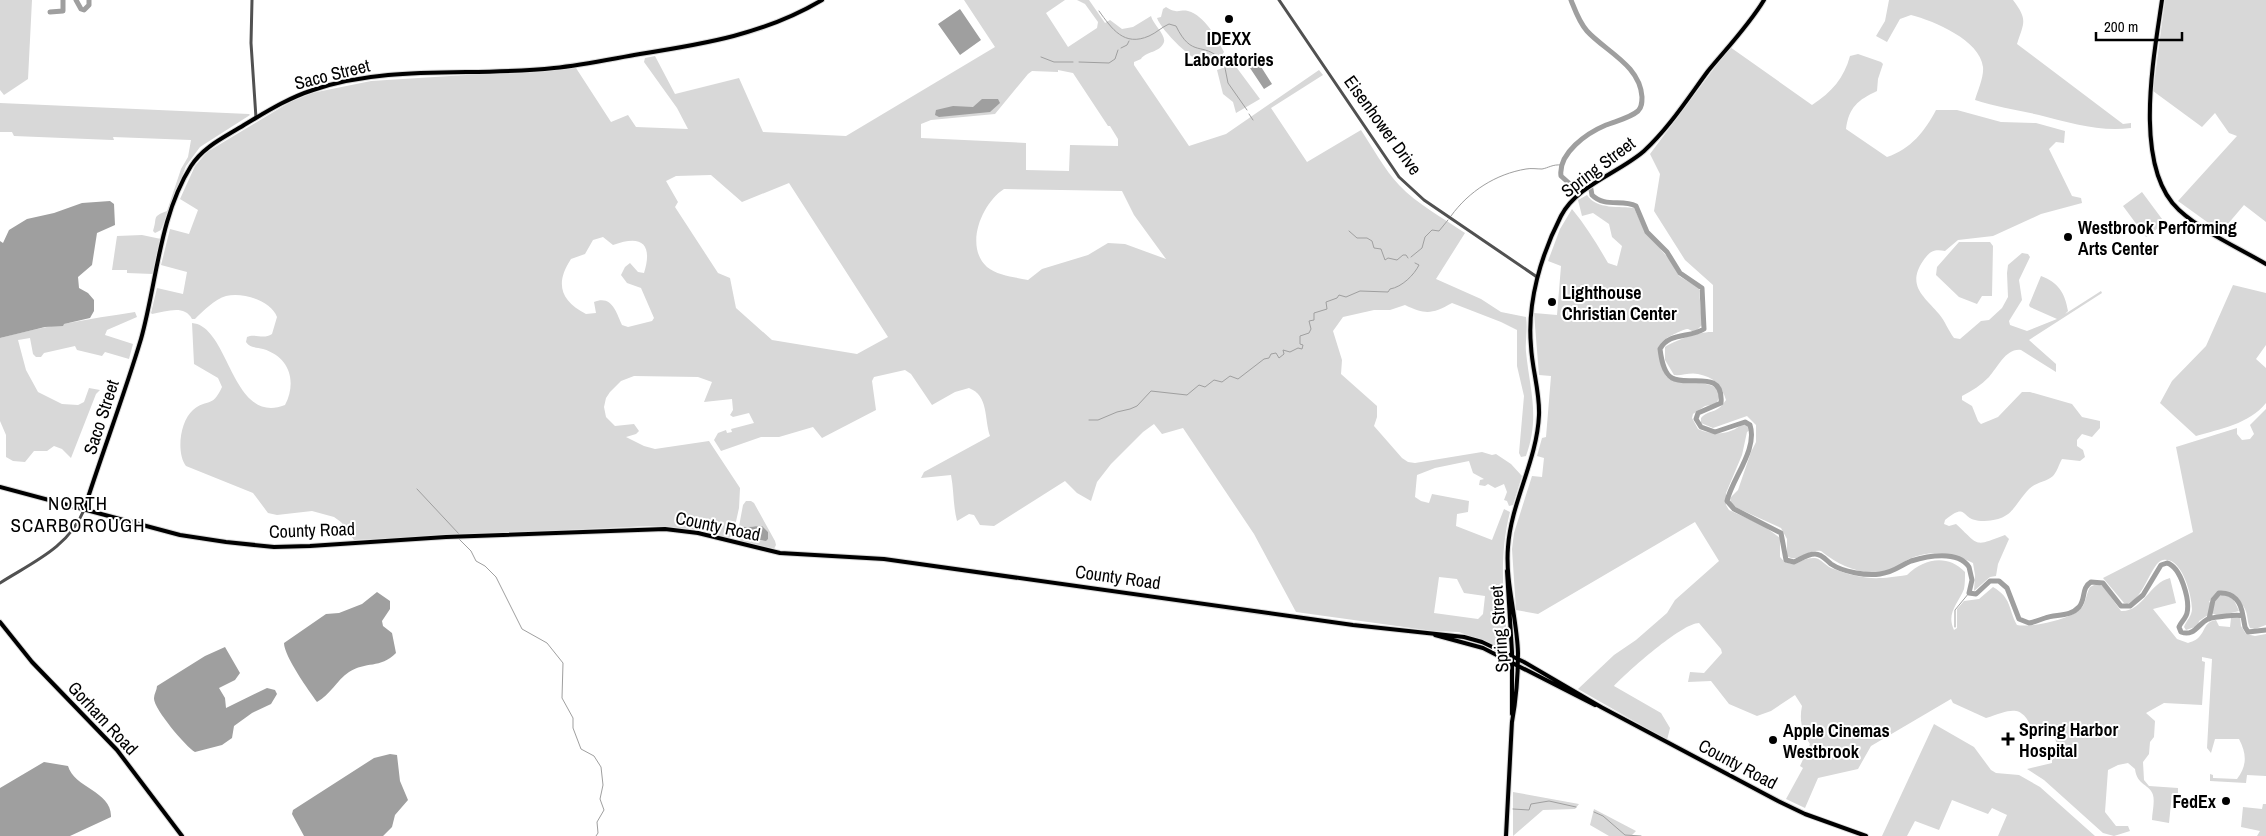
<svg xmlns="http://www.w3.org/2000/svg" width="2266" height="836" font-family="'Archivo Narrow',sans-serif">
<rect width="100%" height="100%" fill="#fff"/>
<path fill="#d8d8d8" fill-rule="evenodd" d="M0 0H32L28 79 4 95 0 90Z
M964 0H1065L1046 13 1068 47 1097 28 1098 22 1085 4 1077 0H1089L1105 23 1110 20 1122 29 1133 27 1151 16C1153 24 1166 35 1164 42 1160 53 1146 51 1141 59L1134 62V65L1189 146 1226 134 1319 70 1323 75 1271 108 1307 162 1361 130C1373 148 1384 169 1399 185 1417 204 1443 218 1465 233L1436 279 1481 299 1501 312 1526 317C1528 329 1525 341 1526 352 1530 391 1540 417 1526 456L1521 457 1519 453 1524 396 1517 366V330L1501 322 1452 303C1432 314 1426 315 1405 305L1390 310H1374L1343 317 1333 331 1342 360 1341 374 1377 406V417L1374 426 1402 458 1408 462 1415 463 1482 452 1492 455 1496 454 1511 464 1522 476 1513 505 1509 506 1507 501 1504 500 1507 492 1504 484 1495 488 1488 484 1485 486 1479 485 1480 480 1484 479 1473 473 1469 461 1435 468 1417 475 1415 497 1421 501 1429 503 1432 494 1469 501 1468 512 1457 514 1456 526 1492 540 1504 509 1510 512C1498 560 1504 599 1508 647L1503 649 1459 632 1433 631 1296 612 1254 534 1183 428 1162 434 1154 424 1143 432 1111 464 1097 482 1091 501 1077 493 1065 481 994 526 980 525 974 515 969 514 957 521C953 506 954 490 951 475L921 478 924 472 990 436C984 418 989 396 969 388L955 392 932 405 911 374 905 370 874 377 872 381 876 410 822 438 813 427 779 437H761L721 451 714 440 718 433 726 430 727 433 732 432 731 429 754 423 749 413 733 417 730 415 733 410 732 399 704 402 712 382 698 377 634 376 621 381 610 392 606 398 604 407 606 417 615 426 634 424 639 431 636 434 626 437 644 446 655 449 709 441 740 488 739 508 733 535 727 539 692 529 650 526 354 540 341 522 334 517 312 511 277 515 268 513 253 493 186 466C176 453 180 421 193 410 207 398 212 409 222 387L218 378 194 364 192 323C230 326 231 426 285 405 297 382 290 357 263 349 256 347 250 348 246 342L247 337C255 333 263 340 272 334L277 317C271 300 242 292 226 296 215 299 203 311 195 319H192C184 304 166 312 152 314L151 313 157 288 183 294 187 272 161 265 170 229 189 234 198 210 180 199 195 166 207 152 290 102 312 93 371 81 576 68 611 122 628 115 636 127 688 129 677 108 644 62 645 58 655 56 675 94 739 78 763 132 846 136 995 47ZM1058 70 1073 73 1108 126H1110L1118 139V146L1070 145 1069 171 1026 170V143L921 138V124L931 120 995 114 1028 74 1032 71 1058 72ZM711 175 742 202 789 183 888 337 857 354 772 340 736 308 730 278 718 273 675 207 678 202 666 181 676 176ZM1004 189 1122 191 1134 215 1166 259 1125 244 1108 243 1088 255 1042 269 1028 280C1015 277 998 276 987 267 964 246 982 203 1004 189ZM603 237 613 245C642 234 653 244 644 273L638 272 630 263 625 267 621 275 627 283 641 288 654 318 652 321 628 327 622 325C616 312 612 295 594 302L596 313 586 314C560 301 555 283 571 259L585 254 593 240ZM1439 577 1457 579 1464 593 1485 596 1483 614 1478 619 1434 613Z
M1889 0H2013C2028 20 2024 22 2017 44L2123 124 2131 123V128C2100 132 2070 123 2039 115 2018 110 1996 107 1975 100 1978 90 1984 77 1983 67 1980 40 1934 21 1911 15L1900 19 1887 42 1876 36 1885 21Z
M2165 0H2266V222L2244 205 2221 232 2178 201 2237 136 2229 133 2215 113 2202 127 2153 91Z
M1166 7C1179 15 1179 9 1188 11 1205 16 1216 37 1224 52 1220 57 1216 63 1209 64 1196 66 1161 30 1157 18L1161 17 1163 9Z
M1730 47 1812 105C1832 92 1844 78 1850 56L1858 54 1881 62 1883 64 1878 79 1877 91C1858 100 1849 107 1846 129L1887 157C1911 149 1925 131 1936 110H1957L2001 122 2036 123 2065 131 2064 143 2056 142 2049 149 2072 196 2081 198 2082 203 2041 214 1993 236 1958 240 1945 251C1934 249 1930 251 1923 261 1906 286 1925 297 1939 314 1945 321 1948 330 1954 338L1960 339 1981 321 1989 320 2002 308 2008 297 2007 273 2008 265 2022 253 2028 254 2030 257 2019 280 2022 300 2009 321 2010 325 2027 331 2057 319 2030 307 2029 305 2041 276C2058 282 2065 293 2068 311L2065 314 2101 291 2102 293 2029 340 2056 364V372L2021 350C2006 348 1998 367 1989 377 1981 385 1972 391 1962 396V400L1972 406 1978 421 1981 424 1998 417 2022 392H2030L2072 404 2082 417 2100 421V428L2092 437 2082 434 2077 440V446L2083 450 2085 457 2080 461 2062 459C2059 464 2057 472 2053 476 2046 482 2036 482 2029 489 2012 507 2013 521 1981 521 1959 520 1969 501 1945 520L1944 524 1949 526 1956 524C1980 546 1973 547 2005 535L2009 539 1998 564 1996 576 1990 577 1974 591 1975 575 1973 563C1954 553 1930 549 1909 559 1905 561 1901 565 1896 568 1868 579 1842 568 1821 551 1806 549 1798 564 1787 556V539L1781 528 1737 508 1731 503 1730 498 1738 490 1751 452 1756 442V425L1747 416 1713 428 1701 423V418C1709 409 1716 415 1726 400 1722 386 1714 377 1698 374 1690 372 1682 376 1674 375L1665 360V347C1675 340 1701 331 1713 332V285L1685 260 1654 211 1660 174 1650 154Z
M1234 64 1260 99 1236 113 1233 102 1223 94 1217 70Z
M0 103 249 114 250 115 200 147 186 166 161 230 155 233 153 231C158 217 151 217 167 211L181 169 188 157 191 140 113 137 114 140H112L14 136 12 132H0Z
M2142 192 2165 223 2146 237 2123 206Z
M1587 195C1596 210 1621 206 1634 208L1646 234 1658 241 1661 250 1671 261 1679 276 1699 288 1702 325 1695 332C1693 332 1691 330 1688 329 1683 329 1668 337 1664 340 1658 345 1658 351 1660 358 1661 365 1663 374 1669 379 1676 386 1733 375 1716 404L1705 406 1693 414 1692 418 1698 429C1714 436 1730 435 1744 423L1749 426 1750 430 1747 432 1742 455 1726 493V505L1729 510 1764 526 1780 538V557C1791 571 1801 557 1815 558 1821 559 1825 565 1831 568 1863 580 1875 580 1907 575 1924 558 1948 554 1965 572 1965 578 1965 584 1964 589 1958 604 1946 613 1954 630L1957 628V609L1964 601 1979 599 1993 587C2012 598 2008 609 2017 625 2031 628 2075 619 2083 606 2086 600 2087 592 2090 587L2096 584 2103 586 2121 611C2143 612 2149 583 2170 578L2176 603 2153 609 2177 639 2188 643C2191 642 2197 640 2199 637 2206 630 2204 622 2216 620L2219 626 2230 627 2231 618 2240 616 2241 626 2246 634 2255 636 2266 634V776L2247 775 2246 783 2210 781V774L2213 775V778L2237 779C2247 766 2247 754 2239 739H2215L2211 753 2207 748 2212 659 2202 657V661L2205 662 2202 705 2164 703 2146 713 2155 721 2154 737 2150 742 2149 754 2143 762 2144 780 2149 786 2178 788V793L2172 794 2169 823 2152 820C2152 813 2155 802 2153 795 2150 784 2137 786 2135 769L2128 763 2118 765 2108 770 2105 812 2116 826H2128L2130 831 2114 836 2103 833 2044 780 2027 769 2052 763V760L2059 755 2054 733H2034C2022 703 2013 709 1986 718L1953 703 1951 699 1871 746 1858 769 1818 778 1805 808 1786 799 1803 768 1800 766 1810 744C1802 733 1799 720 1802 706L1795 695 1771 711 1757 716 1729 704 1711 681 1688 682 1690 672 1704 673 1722 653 1721 649 1699 623C1682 623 1627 672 1614 686L1661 713 1670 728 1667 740 1578 689 1614 655 1636 640 1667 613 1675 600 1719 561 1695 522 1538 614 1516 610 1512 549 1514 533 1532 476 1542 477 1544 458 1537 456 1542 438 1546 437 1551 376 1539 375 1534 313 1557 315 1561 266 1548 261 1560 229 1572 209C1586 226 1597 244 1608 263L1617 266 1622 246 1612 237 1609 224 1593 213 1582 216 1578 200Z
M142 235 161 239 153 274 127 273V270H112L117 236Z
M1959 242H1990L1993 246 1992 296H1982L1977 304 1959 297 1936 275 1937 267Z
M2233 285 2266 293V345L2256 359 2266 368V403C2249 424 2220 429 2196 436L2160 403 2172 381 2206 346Z
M135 312 137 317 107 330 105 335 133 344 129 359 105 352 102 356 77 350 75 346 44 353 41 357H36L33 354 30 338 18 340 26 370 38 392 62 404 78 405 84 402 89 388 100 390 96 394 71 458 62 449 54 446 47 451H34L25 462 13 461 6 457V435L0 421V338C45 326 89 319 135 312Z
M2266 409V625L2255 629 2250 628C2247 622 2248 615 2245 609 2237 593 2220 583 2209 602L2211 603 2208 615 2199 621 2198 626 2186 630 2184 627C2186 621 2192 616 2192 609 2192 596 2182 556 2163 560 2151 562 2145 598 2127 604L2124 603 2103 578 2193 532 2176 447 2237 428V434L2242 440 2250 439 2254 434 2250 425Z
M746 501H751L754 503 775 541 776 545 774 549 742 542 737 537 743 505ZM753 526 768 532V539L763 541 739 538 738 532 743 527Z
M2223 594 2233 598 2239 611 2219 616 2211 613 2216 598Z
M1934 724 1974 747 1991 770 1996 773 2019 775 2040 787 2095 836H1998L2007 815 1992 808 1988 814 1952 800 1939 830 1915 821 1907 836H1882Z
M1513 792 1579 804 1575 809 1543 810 1513 836Z
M2263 804H2266V836H2257L2260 831 2241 827 2243 807 2262 809Z
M1594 809 1636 831 1631 836H1609L1590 825Z"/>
<path fill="#9f9f9f" d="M960 9 981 40 960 55 938 24Z
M1258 62 1272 84 1264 89 1250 68Z
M982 99H998L1000 103 990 112 939 117 935 115 936 110 953 106 973 107Z
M110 201 114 204 115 225 97 233 92 265 78 277 79 288 88 293 94 300V311L90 318 64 324 63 326 45 327 0 338V241L3 243 9 230 27 219 54 213 82 203Z
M762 526 768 532V539L766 541 738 537V532L743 527Z
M377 592 390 601V609L382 621 383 626 392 633 396 653C380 669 366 661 349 672 337 680 330 695 317 702 309 691 284 656 284 643L326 614 339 613 362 604Z
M225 647 240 673 235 680 219 688 225 698 226 708 267 688 275 690 277 694 271 704 252 713 234 726 232 738 222 745 195 752C186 747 153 708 154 698 154 694 157 690 157 686L205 656Z
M390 754 397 755 400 781 408 800 395 815 392 827 383 836H304L292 814 293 810 374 758Z
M44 762 68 766C74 788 112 791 111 817L70 836H0V788Z"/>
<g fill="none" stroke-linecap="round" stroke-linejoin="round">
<path stroke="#9f9f9f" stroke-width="1" d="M1099 11C1112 29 1124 47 1149 36 1156 33 1162 27 1169 24L1176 26C1192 59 1203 41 1220 59
M1121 48 1127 45 1129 41
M1041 57 1054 62H1073
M1079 62 1109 63 1115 59 1118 50
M1224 63 1228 83 1247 110
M1249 114 1253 120
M1451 216C1469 191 1496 174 1526 169 1531 168 1537 169 1542 169 1548 168 1553 164 1561 165
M1349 231 1357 238H1367L1372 241 1374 248 1381 249 1385 260 1388 258 1397 260 1403 255H1406L1408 258
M1411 257 1422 248 1425 237 1432 230 1439 231 1448 220
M1089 420H1098L1117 412 1130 409 1137 406 1151 391 1187 395 1199 385 1205 387 1214 380 1222 382 1230 376 1238 379 1264 359 1269 358 1271 354 1276 353 1279 358 1284 354 1283 350 1290 352 1298 348 1302 349 1303 345 1300 344V336L1309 333 1311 329 1309 321 1314 320V313L1327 309 1326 302 1337 298 1339 295 1346 297 1360 291 1388 292 1390 289C1402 287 1414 275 1419 265L1415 263
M417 489 459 534
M459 539 471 551 476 561 485 566 496 577 522 629 547 643 563 663 562 698 573 718V728L581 749 594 756 601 767 603 785 600 799 604 810 597 822 598 833 596 836
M1955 627V610L1969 593
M1513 809 1529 810 1531 804 1549 801 1576 807
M1594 812 1603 816 1625 835 1641 836"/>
<path stroke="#9f9f9f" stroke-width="5" d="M76 0 81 9 84 10 89 5V0
M1571 0C1575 10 1579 22 1587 31 1605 51 1640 65 1642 97 1642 102 1642 107 1638 111 1630 118 1616 121 1606 125 1587 133 1558 153 1561 176L1570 184 1589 179 1592 195C1605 208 1622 199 1636 206L1647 232 1667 252 1680 273 1702 288 1704 329C1690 338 1669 332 1660 349 1661 357 1663 373 1672 378 1687 387 1724 368 1721 403L1698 413 1696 419 1701 427 1715 432 1745 422 1750 425C1758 449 1732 479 1727 501L1734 509 1781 533 1786 560 1794 562C1801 559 1807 554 1815 554 1822 554 1826 560 1831 564 1843 572 1866 576 1880 574 1895 572 1899 566 1911 561 1927 556 1958 550 1969 567L1972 580 1969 593 1976 594 1990 581H1999L2007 588 2019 619 2029 623C2035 622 2039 620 2045 618 2056 614 2070 617 2079 607 2086 599 2081 588 2091 582L2103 583 2121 606H2130L2143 595 2161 565 2167 563C2181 567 2190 600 2187 613 2186 618 2181 622 2179 627L2181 632C2194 637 2198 624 2208 619 2214 617 2238 614 2243 616L2245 627 2248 632 2266 630
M50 12 63 11V0
M2209 619 2213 600 2219 593C2234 592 2241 602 2243 616"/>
<g stroke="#dbdbdb" stroke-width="6">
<path id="major" d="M2162 0C2154 56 2132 167 2179 210 2203 232 2237 247 2266 264
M0 487 180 535 226 542 274 547 310 546 446 537 665 529 698 533 780 553 884 559 1353 625 1464 637 1482 642 1524 662 1601 707
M84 510C102 453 124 396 141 339 157 282 159 217 191 166 204 146 225 137 244 125 266 112 288 98 313 90 389 64 474 77 554 68 583 65 611 59 640 54 704 44 765 34 822 0
M1507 571 1512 652V714
M0 622 32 662 117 750 182 836
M1435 635 1483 648 1595 705
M1601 707 1778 801 1805 814 1866 836
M1512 722C1516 700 1518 676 1518 653 1517 618 1505 582 1508 547 1511 502 1537 461 1539 415 1540 392 1532 369 1531 346 1527 302 1541 255 1561 216 1577 185 1619 173 1644 151 1669 128 1688 98 1708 71 1727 48 1749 25 1764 0
M1506 836 1512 721"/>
</g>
<path stroke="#515151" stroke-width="3" d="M252 0 251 43 256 118
M1279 0 1399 177 1424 200 1537 277
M0 583C33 562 68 548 84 510"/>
<use href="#major" stroke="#000" stroke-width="4"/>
</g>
<g fill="#000" stroke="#fff" stroke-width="2">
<circle cx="1229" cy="19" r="5"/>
<circle cx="2068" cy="237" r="5"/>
<circle cx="1552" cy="302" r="5"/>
<path d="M2005.5 731.5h5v5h5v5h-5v5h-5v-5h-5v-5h5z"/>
<circle cx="1773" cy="740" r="5"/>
<circle cx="2226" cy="801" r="5"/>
</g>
<g text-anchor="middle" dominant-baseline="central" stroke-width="4" stroke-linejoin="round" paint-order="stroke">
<g font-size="18" font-weight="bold" fill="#000" stroke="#fff" text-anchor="start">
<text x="1229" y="38" text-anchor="middle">IDEXX<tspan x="1229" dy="21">Laboratories</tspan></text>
<text x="2078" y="227">Westbrook Performing<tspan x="2078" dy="21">Arts Center</tspan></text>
<text x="1562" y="292">Lighthouse<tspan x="1562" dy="21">Christian Center</tspan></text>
<text x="2019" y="729">Spring Harbor<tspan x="2019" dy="21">Hospital</tspan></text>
<text x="1783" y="730">Apple Cinemas<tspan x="1783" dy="21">Westbrook</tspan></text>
<text x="2216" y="801" text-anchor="end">FedEx</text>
</g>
<g font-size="18" fill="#000" stroke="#fff">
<text transform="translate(332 74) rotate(-14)">Saco Street</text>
<text transform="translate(1383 125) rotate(54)">Eisenhower Drive</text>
<text transform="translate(1598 167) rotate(-37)">Spring Street</text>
<text transform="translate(101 417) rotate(-72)">Saco Street</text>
<text transform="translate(718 526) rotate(12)">County Road</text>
<text transform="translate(312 530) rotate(-2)">County Road</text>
<text transform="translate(1118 577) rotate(8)">County Road</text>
<text transform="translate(1499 629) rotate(-94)">Spring Street</text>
<text transform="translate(103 718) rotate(47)">Gorham Road</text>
<text transform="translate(1738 764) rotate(28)">County Road</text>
</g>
<g font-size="19" letter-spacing="1" fill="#000" stroke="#fff">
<text x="78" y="503">NORTH<tspan x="78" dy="22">SCARBOROUGH</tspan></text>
</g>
</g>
<path d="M2096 32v8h86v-8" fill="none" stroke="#000000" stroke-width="2.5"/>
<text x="2104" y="32" font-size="15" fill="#000000" stroke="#ffffff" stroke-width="4" paint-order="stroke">200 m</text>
</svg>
